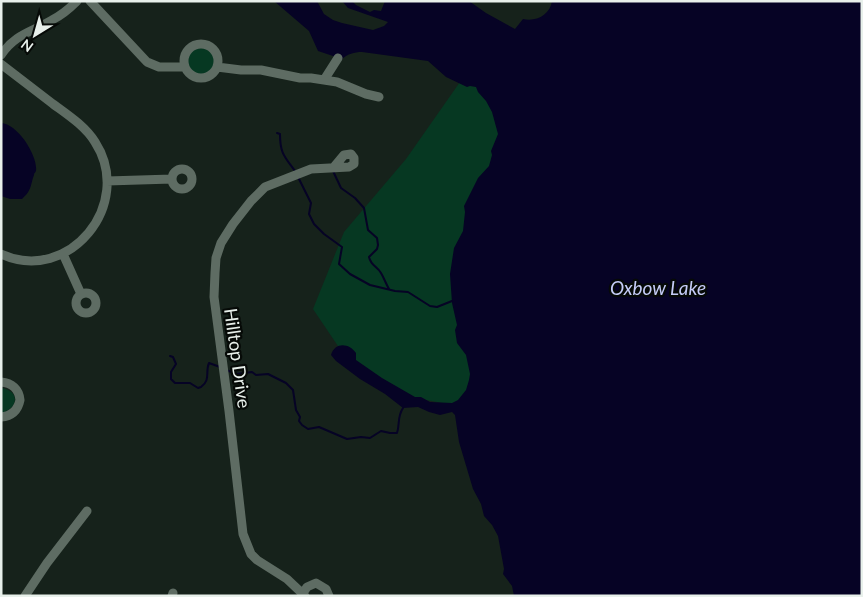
<svg xmlns="http://www.w3.org/2000/svg" width="863" height="597" font-family="Lato,sans-serif">
<rect width="100%" height="100%" fill="#16221b"/>
<path fill="#063822" d="M188 61a13 13 0 1 1 26 0a13 13 0 1 1-26 0Z
M474 62 523 121 464 407 399 395 344 355 313 309 344 232 406 159Z
M1 388C20 390 19 409 1 413Z"/>
<path fill="#060325" d="M274 1H317L324 14 333 20 342 23 373 30 384 26 388 22 348 8 342 1H352L356 5 370 12 374 10 381 11 385 1H469L486 13 515 29 523 19C536 22 550 15 552 1H862V596H514L512 586 503 574 504 569 498 536 492 525 484 516 481 504 473 489 459 442 455 415 452 412 440 415 429 412 418 407 403 408 385 394 360 379 336 361 331 355C335 342 349 343 356 353V360L382 378 415 397H421L430 402 452 403 458 400 466 390 469 380 470 374 466 355 457 343 455 330 457 325 452 303 450 274 454 248 463 231 465 212 464 206 478 178 489 166 492 155 491 151 498 134 492 112 486 101 478 92 476 87 470 86 467 87 446 77 428 61 362 52C354 52 348 54 342 59L318 51 309 31Z
M1 123C18 124 38 156 36 171 35 173 34 173 34 175 30 186 32 190 22 199H10L1 196Z"/>
<g fill="none" stroke-linecap="round" stroke-linejoin="round">
<path stroke="#060325" stroke-width="2" d="M277 133 280 134C280 153 284 156 295 171
M333 171 341 188 355 198 364 208 368 230 377 238 378 245 377 249 369 257C371 266 377 266 381 273 384 278 386 284 389 289
M298 177 311 203 309 214 314 224 324 234 342 247 339 264 350 274 370 285 395 291 408 292 430 306 437 307 452 301
M170 356 173 357 176 364 171 372V379L175 383H190L198 388 201 387C211 380 205 372 209 363L220 367
M226 370 237 374 252 372 256 375 268 374 286 383 293 390 296 410 300 417 299 421 302 425 308 429 319 427 347 439 361 437 370 438 381 431 390 433H397C400 424 397 417 403 408"/>
<path stroke="#5e6c63" stroke-width="9" d="M90 1 147 62 159 67H185
M184 61a17 17 0 1 1 34 0a17 17 0 1 1-34 0Z
M1 55C15 34 32 32 52 20 62 15 69 9 77 1
M1 64C18 77 36 91 53 104 68 115 85 126 95 142 135 204 69 285 1 254
M217 67 241 70H261L300 78H311L337 82 366 94 379 97
M324 80 338 58
M172 179a10 10 0 1 1 20 0a10 10 0 1 1-20 0Z
M107 181 172 179
M63 254 81 294
M76 303a10 10 0 1 1 20 0a10 10 0 1 1-20 0Z
M1 382C12 383 19 389 20 400 18 410 12 416 1 417
M303 593 307 587 316 583 326 589 329 596
M25 596 47 563 87 511
M172 596 173 593
M305 596 287 579 257 560 251 554 243 534 229 411 214 297 215 273 216 258 221 243 233 224 251 201 265 187 311 169 349 167 354 164V158L351 154 344 155 334 167"/>
</g>
<g text-anchor="middle" dominant-baseline="central" stroke-width="4.5" stroke-linejoin="round" paint-order="stroke">
<g font-size="18" fill="#e8f0eb" stroke="#060a07">
<text transform="translate(238 358) rotate(82)">Hilltop Drive</text>
</g>
<g font-size="19" font-style="italic" fill="#c5ccf7" stroke="#060a07">
<text x="658" y="287">Oxbow Lake</text>
</g>
</g>
<rect width="863" height="597" fill="none" stroke="#e8f0eb" stroke-width="5"/>
<g transform="translate(35 35) rotate(217)" stroke="#060a07" stroke-width="4" paint-order="stroke">
<path d="M0-4L9 19L0 12L-9 19Z" fill="#e8f0eb"/>
<text y="-8" font-size="14" font-weight="bold" text-anchor="middle" fill="#e8f0eb">N</text>
</g>
</svg>
